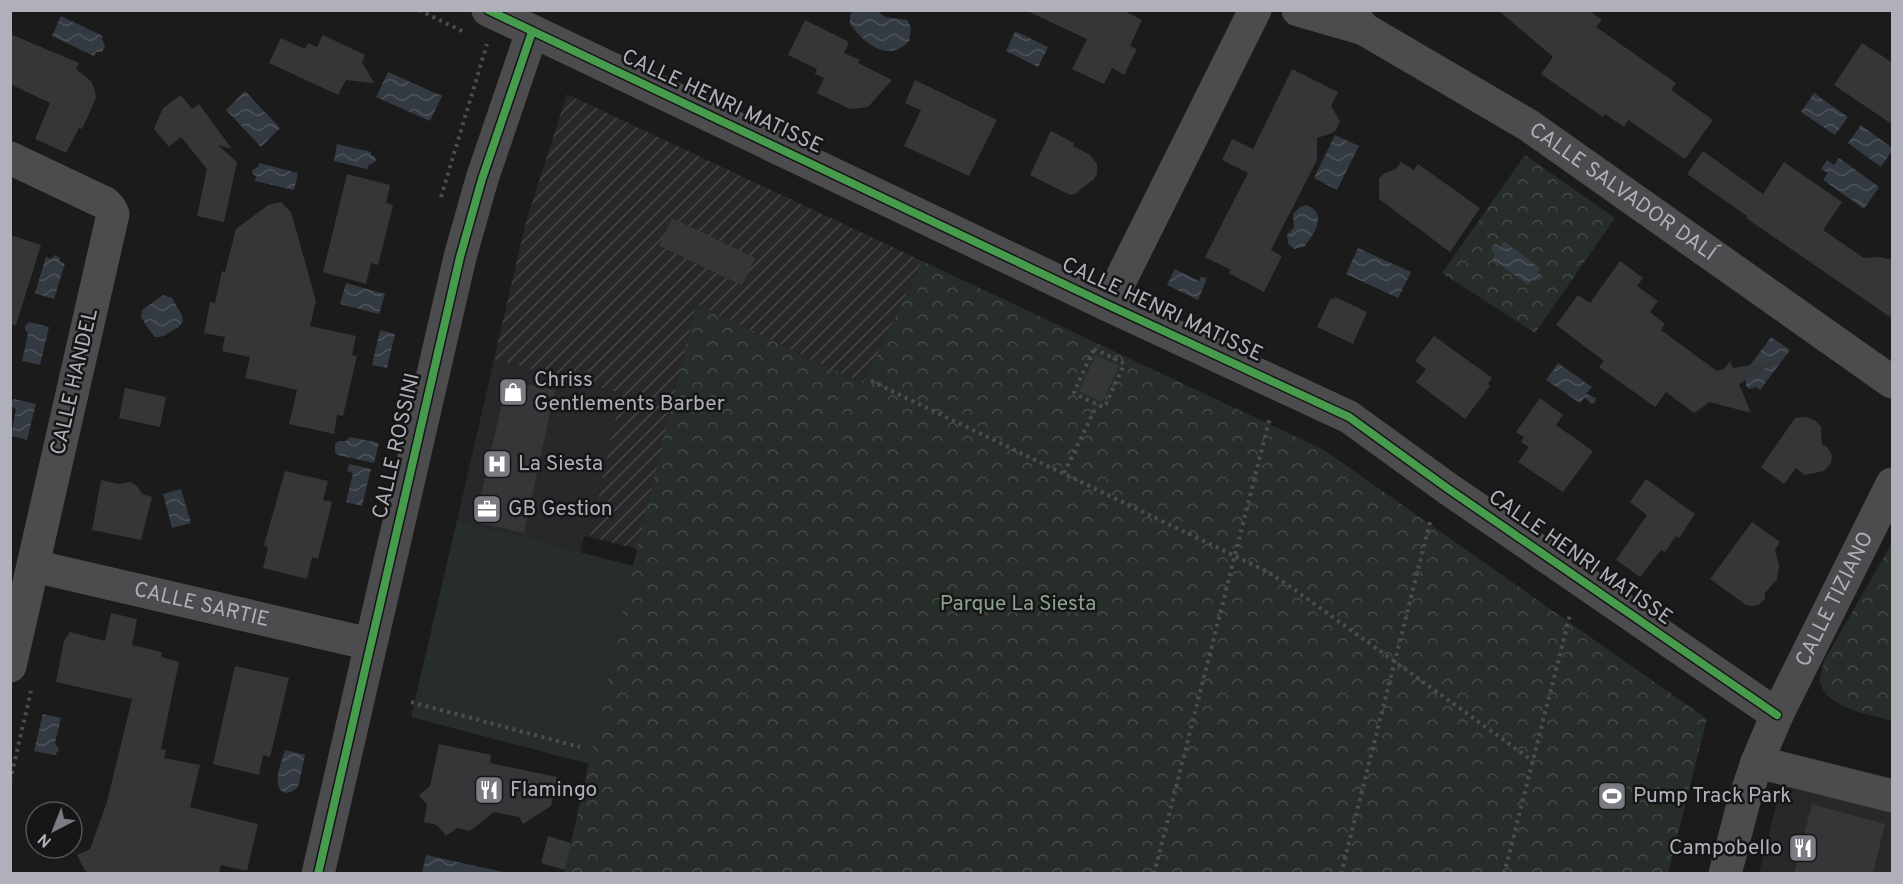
<svg xmlns="http://www.w3.org/2000/svg" width="1903" height="884" font-family="Overpass,sans-serif">
<defs>
<pattern id="industrial-furrows" width="10" height="10" patternUnits="userSpaceOnUse" patternTransform="scale(1.5)"><rect width="10" height="10" fill="#28282a"/><path d="M-1 1l2-2M0 10L10 0M9 11l2-2" fill="none" stroke="#454547"/></pattern>
<pattern id="forest-crowns" width="20" height="18" patternUnits="userSpaceOnUse" patternTransform="scale(1.5)"><rect width="20" height="18" fill="#272e2a"/><path d="M2 6a3 3 0 1 1 6 0M12 15a3 3 0 1 1 6 0" fill="none" stroke="#444a47"/></pattern>
<pattern id="water-waves" width="16" height="10" patternUnits="userSpaceOnUse" patternTransform="scale(1.5)"><rect width="16" height="10" fill="#343a42"/><path d="M0 5q4-4 8 0t8 0" fill="none" stroke="#4f545b"/></pattern>
</defs>
<rect width="100%" height="100%" fill="#1b1b1c"/>
<path fill="#28282a" d="M494 359 621 393 590 537 584 536 580 553 457 520Z
M1789 753 1892 778V873L1759 874Z"/>
<path fill="url(#industrial-furrows)" d="M567 94 922 261 863 384 696 304 638 549 590 537 621 393 494 359 526 222Z"/>
<path fill="#272e2a" d="M457 520 633 566 589 764 411 717Z"/>
<path fill="url(#forest-crowns)" d="M1525 155 1615 218 1535 333 1442 273Z
M922 261 1324 450 1707 719 1668 873 564 874 633 566 696 304 863 384Z
M1892 543V721C1871 715 1822 707 1820 680 1820 675 1823 667 1824 661Z"/>
<path fill="url(#water-waves)" d="M854 10 877 11 885 17 907 20 911 27 909 41C888 64 864 43 850 24V15Z
M61 16 103 36 102 39 105 46 102 52H96L94 56 52 36Z
M1015 31 1048 47 1038 67 1006 51Z
M388 72 442 96 430 121 376 97Z
M245 91 280 128 261 147 226 110Z
M1814 93 1848 117 1835 135 1801 112Z
M1861 125 1892 148V151L1881 167 1848 143Z
M1335 135 1359 146 1337 190 1314 178Z
M337 144 371 152V155L375 157 376 161 369 165 367 169 334 161Z
M1839 158 1879 187 1864 209 1823 180 1828 173 1821 169 1827 160 1834 165Z
M259 163 298 173 294 190 255 181 256 176 253 174 252 170 258 167Z
M1306 205C1329 212 1314 235 1304 247L1294 249 1288 244 1287 235 1294 227 1293 214 1300 207Z
M1504 241 1540 268 1537 272 1541 275 1539 281 1532 280 1528 285 1492 259 1495 254 1491 251 1493 245 1496 244 1500 247Z
M1358 248 1411 272 1398 298 1346 274Z
M55 255 60 258V262L65 263 54 299 35 293 46 257 51 259Z
M1175 269 1199 281 1201 277 1207 278 1198 300 1167 285Z
M346 283 385 294 379 314 340 304Z
M163 295 172 298 182 315 183 321 178 328C170 330 165 338 156 337 150 333 145 323 141 317L142 310Z
M29 322 49 327 40 365 22 361 28 333 25 330V326Z
M380 330 395 334 387 368 372 365Z
M1771 337 1790 350 1760 390 1756 387 1749 389 1746 386V379L1742 376Z
M1558 363 1592 387 1586 394 1596 398 1595 403 1591 404 1585 397 1580 403 1546 380Z
M14 399 36 404 27 440 11 436 16 409 11 406V401Z
M350 437 379 443 374 463 338 455 335 453V444L339 441H346Z
M349 464 371 469 362 506 346 502 353 473 347 471Z
M181 489 191 523 172 528 163 494Z
M43 714 61 718 55 743 59 750 55 755 34 751Z
M285 750 305 755 299 784C295 794 280 797 278 784 276 774 282 760 285 750Z
M426 855 508 873H422Z"/>
<path fill="#353637" d="M1025 10H1122L1142 20 1130 46 1137 49 1124 75 1112 68 1104 84 1072 69 1087 39Z
M1498 10H1588L1602 20 1596 27 1676 83 1671 90 1713 120 1685 159 1628 120 1624 127 1605 114 1603 117 1541 74 1553 57Z
M805 20 849 42 844 53 860 60 858 63 892 80 868 107 850 109 817 93 824 78 815 74 817 69 788 55Z
M10 34 79 63 76 69 91 81 94 88 96 97 93 105 82 129 79 128 66 153 35 139 50 103 10 84Z
M323 35 365 55 362 62 374 83 346 80 338 95 269 63 281 38 305 49 308 43 317 47Z
M1862 43 1893 63V125L1834 85Z
M1292 69 1338 92 1331 106 1340 121 1336 130 1332 133 1317 138V160L1271 250 1282 256 1264 292 1229 273 1231 270 1205 257 1248 173 1222 160 1232 139 1253 149Z
M915 80 997 120 969 176 904 146 921 110 905 103Z
M181 95 192 109 199 104 232 149 218 145 237 162 224 222 197 216 207 169 181 137 169 147 154 129 163 108Z
M1051 131 1074 143 1073 146 1090 155 1097 164V174L1094 179 1075 194 1070 195 1030 175Z
M1703 151 1763 194 1784 162 1842 202 1823 230 1864 258 1880 257 1893 260V319L1746 218 1747 216 1687 174Z
M1401 162 1414 170 1418 164 1480 208 1450 252 1379 199V178L1385 173 1396 169Z
M347 174 390 185 386 203 393 205 378 265 371 263 366 284 323 272Z
M281 202 291 212 316 301 310 326 356 336 352 355 357 356 343 416 337 415 334 434 289 424 297 390 245 378 250 357 222 351 225 337 204 333 210 302 215 303 222 271 225 272 236 229 268 205Z
M672 218 755 258 742 285 659 246Z
M10 235 41 245 16 325 10 324Z
M1620 261 1643 278 1637 286 1658 301 1650 312 1665 324 1661 330 1717 371 1724 369 1730 361 1733 368 1776 361 1739 384 1751 413 1710 402 1694 413 1666 392 1655 407 1599 367 1604 361 1556 325 1578 295 1590 303Z
M1335 297 1367 312 1353 344 1317 327 1331 298 1334 300Z
M1434 336 1492 378 1488 384 1490 386 1465 419 1416 382 1426 369 1415 361Z
M1096 355 1119 366 1102 402 1079 391Z
M507 380 555 390 524 533 475 522Z
M125 388 166 397 160 427 119 418Z
M1540 398 1563 415 1556 425 1593 451 1563 492 1518 462 1529 447 1521 442 1524 437 1516 432Z
M1807 417 1816 421 1821 427 1822 444 1828 448 1832 455 1831 463 1824 471 1805 475 1796 468 1784 484 1761 467 1795 418Z
M285 471 328 481 323 500 332 502 318 559 312 557 307 579 263 568 268 547 264 545Z
M1646 479 1695 514 1679 538 1676 536 1665 552 1661 550 1640 577 1616 560 1647 515 1630 502Z
M101 480 118 484 130 482 137 486 142 494 152 497 141 540 92 530Z
M1752 522 1780 542 1775 550 1779 565 1777 579 1765 593V599L1758 605 1752 606 1746 605 1710 579Z
M111 613 137 619 132 645 162 652 161 657 179 662 161 749 166 750 164 758 200 765 190 807 258 824 247 871 221 865 219 873H94L85 871 77 855 90 849 107 802 132 699 56 682 64 641 70 632 105 641Z
M235 666 289 678 270 757 263 755 259 775 213 764Z
M439 744 491 755 490 763 557 777 551 806 523 824 519 817 494 812 470 831 457 828 446 836 437 825 424 822 427 805 419 795 430 786Z
M1812 804 1885 824 1873 873H1794Z
M548 836 571 843 565 870 541 863Z"/>
<g fill="none" stroke-linecap="round" stroke-linejoin="round">
<path stroke="#4d4d51" stroke-width="4" stroke-dasharray="3 4.5" stroke-linecap="butt" d="M419 10 464 32
M441 197 487 44
M1094 349 1122 362 1124 365 1106 404 1103 407 1077 395 1074 392Z
M871 381 1266 571 1288 585 1533 761
M1064 473 1097 405
M411 702 580 747
M10 781 31 691
M1154 874 1270 417
M1341 874 1431 518
M1504 874 1570 615"/>
<g stroke="#4c4c4e" stroke-width="33">
<path d="M488 10 1108 305 1349 417 1447 488 1777 715"/>
<path d="M1298 10 1364 29"/>
<path id="s1" d="M1349 10 1364 29 1528 125 1892 382"/>
<path d="M10 158 105 203 110 208 113 214 10 666"/>
<path d="M1108 305 1255 10"/>
<path id="s2" d="M34 566 370 644"/>
<path d="M1757 762 1892 796"/>
<path d="M318 874 460 257 482 179 532 32"/>
<path id="s3" d="M1725 874 1744 801 1757 762 1777 715 1892 484"/>
</g>
<g stroke="#161617" stroke-width="11">
<path id="cycleway" d="M488 10 1108 305 1349 417 1447 488 1777 715
M318 874 460 257 482 179 532 32"/>
</g>
<use href="#cycleway" stroke="#469c4c" stroke-width="8"/>
</g>
<defs>
<g id="shop-square" transform="scale(1.5)"><rect x="-9" y="-9" width="18" height="18" rx="4" fill="#7b7c83" stroke="#161617"/><path d="M-5-2.5h2.3a2.7 3.5 0 0 1 5.4 0H5L5.5 6h-11ZM-1.5-2.5h3a1.5 2.3 0 0 0-3 0Z" fill="#fff"/></g>
<g id="hospital-square" transform="scale(1.5)"><rect x="-9" y="-9" width="18" height="18" rx="4" fill="#7b7c83" stroke="#161617"/><path d="M-5-5h3v3.5h4V-5h3V5h-3V1.5h-4V5h-3Z" fill="#fff"/></g>
<g id="office-square" transform="scale(1.5)"><rect x="-9" y="-9" width="18" height="18" rx="4" fill="#7b7c83" stroke="#161617"/><path d="M-6-3h4V-5.5h4V-3h4V5H-6ZM-1-4.5V-3h2v-1.5ZM-6 0V1H6V0Z" fill="#fff"/></g>
<g id="restaurant-square" transform="scale(1.5)"><rect x="-9" y="-9" width="18" height="18" rx="4" fill="#7b7c83" stroke="#161617"/><path d="M-5-6h1v4h1v-4h1v4h1v-4h1v5L-1.5 .5V6h-2V.5L-5-1ZM5-6V6H3V1.5H1.5Q1.5-4 5-6Z" fill="#fff"/></g>
<g id="stadium-square" transform="scale(1.5)"><rect x="-9" y="-9" width="18" height="18" rx="4" fill="#7b7c83" stroke="#161617"/><path d="M0-5a6.5 5 0 1 0 0 10a6.5 5 0 1 0 0-10ZM-3.5-1.8h7v3.6h-7Z" fill="#fff"/></g>
</defs>
<g fill-rule="evenodd">
<use href="#shop-square" x="513" y="392"/>
<use href="#hospital-square" x="497" y="464"/>
<use href="#office-square" x="487" y="509"/>
<use href="#restaurant-square" x="489" y="790"/>
<use href="#stadium-square" x="1612" y="796"/>
<use href="#restaurant-square" x="1803" y="848"/>
</g>
<g text-anchor="middle" dominant-baseline="central" stroke-width="5" stroke-linejoin="round" paint-order="stroke">
<g font-size="21" fill="#afb0ba" stroke="#161617">
<text transform="translate(722 102) rotate(25)">CALLE HENRI MATISSE</text>
<text stroke="none"><textPath href="#s1" startOffset="330">CALLE SALVADOR DALÍ</textPath></text>
<text transform="translate(1162 310) rotate(25)">CALLE HENRI MATISSE</text>
<text transform="translate(75 382) rotate(-77)">CALLE HANDEL</text>
<text transform="translate(397 446) rotate(-77)">CALLE ROSSINI</text>
<text transform="translate(1580 558) rotate(35)">CALLE HENRI MATISSE</text>
<text stroke="none"><textPath href="#s3" startOffset="297">CALLE TIZIANO</textPath></text>
<text stroke="none"><textPath href="#s2" startOffset="172">CALLE SARTIE</textPath></text>
</g>
<g font-size="21" fill="#afb0ba" stroke="#161617" text-anchor="start">
<text x="534" y="380">Chriss<tspan x="534" dy="24">Gentlements Barber</tspan></text>
<text x="518" y="464">La Siesta</text>
<text x="508" y="509">GB Gestion</text>
<text x="510" y="790">Flamingo</text>
<text x="1633" y="796">Pump Track Park</text>
<text x="1782" y="848" text-anchor="end">Campobello</text>
</g>
<g font-size="21" fill="#88a28e" stroke="#161617">
<text x="1018" y="604">Parque La Siesta</text>
</g>
</g>
<rect width="1903" height="884" fill="none" stroke="#afb0ba" stroke-width="24"/>
<g transform="translate(54 830) rotate(222)"><circle r="28" fill="#161617" stroke="#535458" stroke-width="1.5"/>
<path d="M0-4.5L10 22L0 15L-10 22Z" fill="#7b7c83"/>
<text y="-9" font-size="16" font-weight="bold" text-anchor="middle" fill="#afb0ba">N</text>
</g>
</svg>
